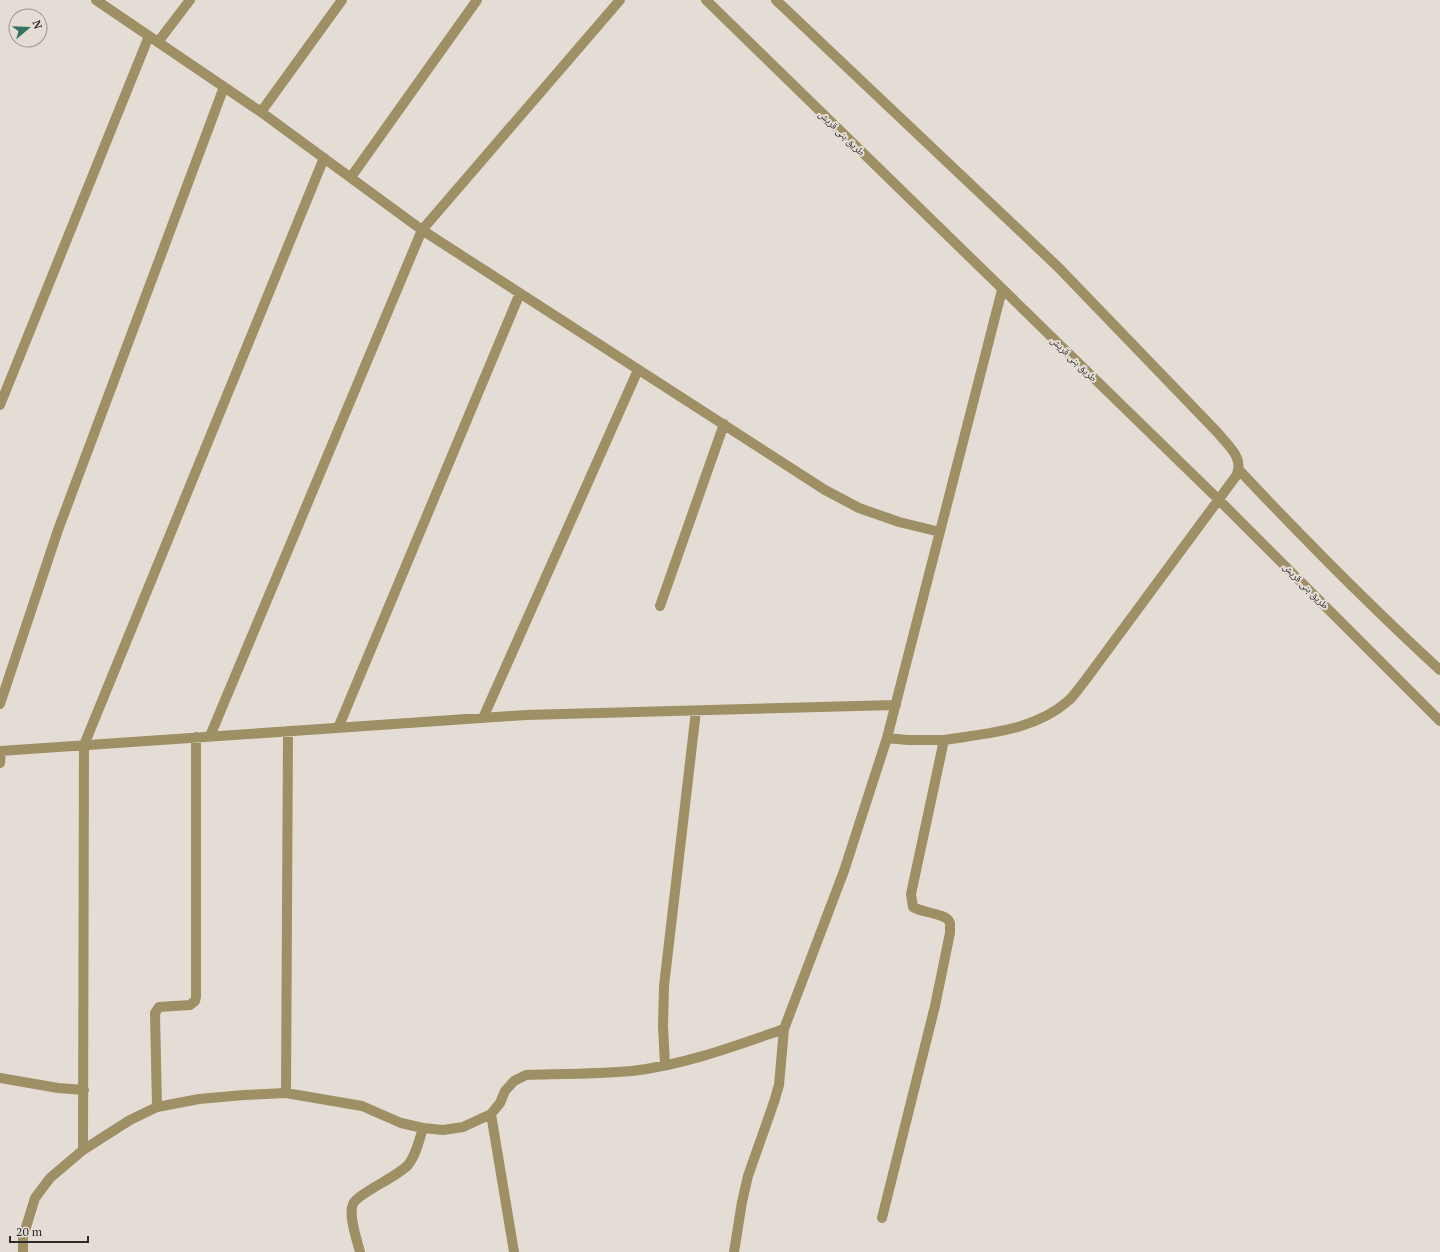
<svg xmlns="http://www.w3.org/2000/svg" width="1440" height="1252" font-family="'PT Serif','Noto Naskh Arabic',serif">
<rect width="100%" height="100%" fill="#e4ddd6"/>
<g fill="none" stroke-linecap="round" stroke-linejoin="round">
<path stroke="#9e8f64" stroke-width="10" d="M96 0 261 112 422 230 825 490 859 508 899 522 940 532
M706 0 1219 500 1440 721
M776 0 1058 267 1218 433C1228 446 1245 458 1236 476L1084 682C1079 688 1074 696 1068 701 1034 731 987 733 944 740
M158 42 190 0
M261 112 342 0
M351 177 477 0
M0 405 149 36
M1239 470C1304 539 1370 606 1440 670
M660 606 724 424
M0 704 58 530 224 87
M483 718 638 370
M338 728 520 293
M210 736 422 230 620 0
M0 751 526 715 896 705
M0 763 1 751
M665 1065 663 1026 664 986 696 711
M0 1078 58 1088 84 1090
M286 1093 288 731
M157 1107 155 1013 159 1007 190 1005 195 1001 196 997V737
M491 1114 514 1252
M83 1150 84 745 324 158
M882 1218 935 1006 950 933C950 930 950 926 950 923 947 913 922 913 913 907L911 894 944 740H908L887 738
M23 1252V1237L35 1198 50 1178 83 1150 130 1120 157 1107 199 1099 244 1095 286 1093 362 1106 401 1123 423 1128 443 1130 463 1127 491 1114 500 1103 505 1091 514 1081 526 1075C561 1074 597 1074 632 1071 684 1065 735 1046 784 1029
M360 1252C357 1240 348 1215 353 1204 357 1194 397 1177 408 1165 416 1155 419 1141 423 1128
M734 1252 742 1202 748 1176 774 1102 779 1085 784 1029 844 871 887 738 1002 290"/>
</g>
<g text-anchor="middle" dominant-baseline="central" stroke-width="4" stroke-linejoin="round" paint-order="stroke">
<g font-size="10" fill="#2e2b29" stroke="#e4ddd6">
<text transform="translate(842 133) rotate(44)">طريق بنى قريش</text>
<text transform="translate(1074 359) rotate(44)">طريق بنى قريش</text>
<text transform="translate(1306 586) rotate(45)">طريق بنى قريش</text>
</g>
</g>
<g transform="translate(28 28) rotate(71)"><circle r="19" fill="#e4ddd6" stroke="#9b9691"/>
<path d="M0-3L7 15L0 10L-7 15Z" fill="#337362"/>
<text y="-6" font-size="11" font-weight="bold" text-anchor="middle" fill="#2e2b29">N</text>
</g>
<path d="M10 1236v6h78v-6" fill="none" stroke="#2e2b29" stroke-width="2"/>
<text x="16" y="1236" font-size="12" fill="#2e2b29" stroke="#e4ddd6" stroke-width="3" paint-order="stroke">20 m</text>
</svg>
